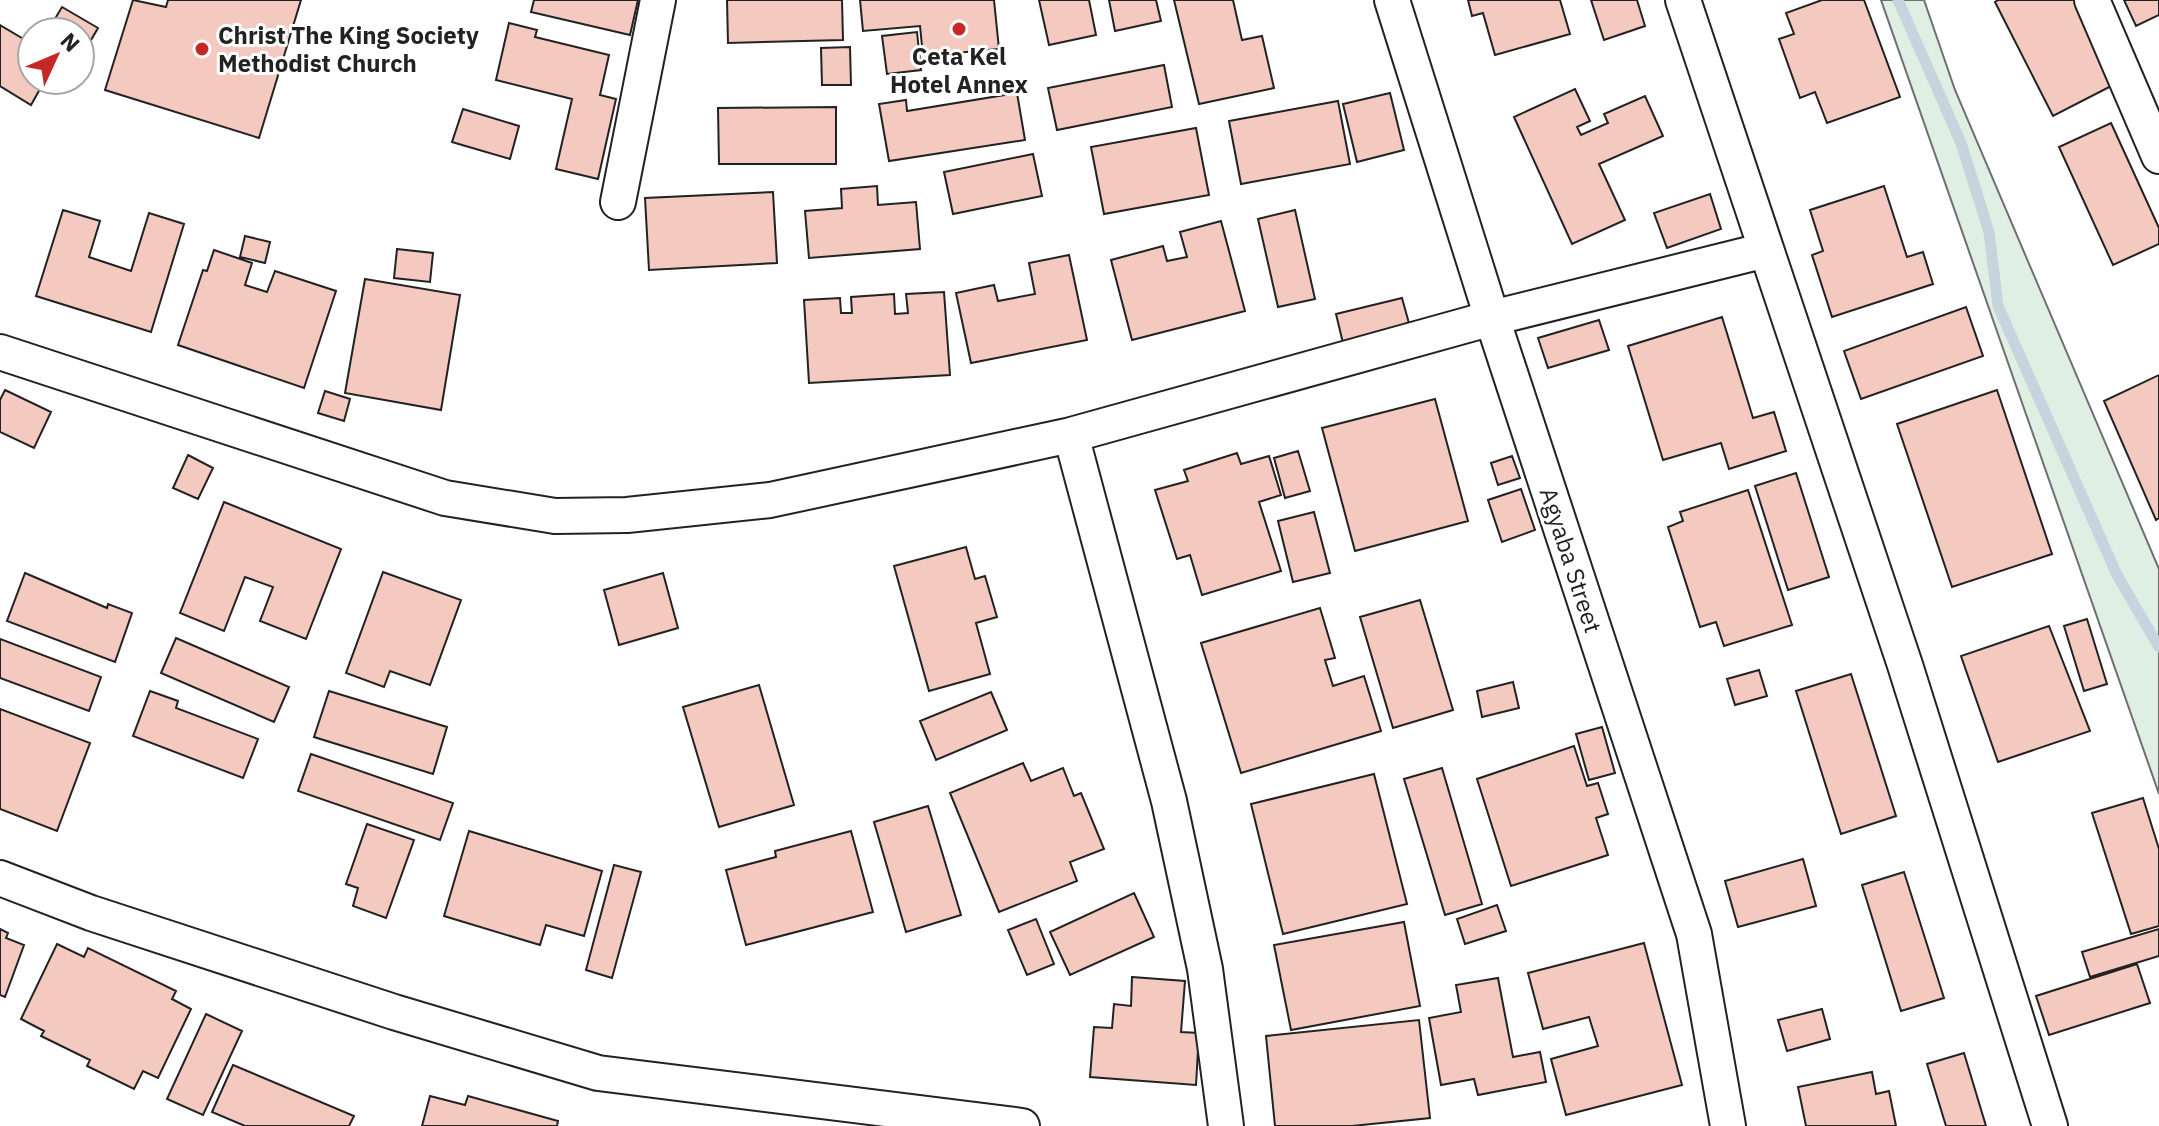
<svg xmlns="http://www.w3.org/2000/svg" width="2159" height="1126" font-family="'IBM Plex Sans',sans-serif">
<rect width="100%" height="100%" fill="#fff"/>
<path fill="#e0efe3" stroke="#6f6f6f" stroke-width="2" d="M1881 0H1924L1955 90 2159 569V794Z"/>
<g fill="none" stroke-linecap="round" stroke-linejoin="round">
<path stroke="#c7d3dd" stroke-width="11" d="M1898 0 1961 143 1989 232 1998 306 2117 575 2159 647"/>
</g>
<path fill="#f3c9c0" stroke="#222" stroke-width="2" d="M133 0 166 7 168 0H301L259 138 105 90Z
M534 0H638L630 35 531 12Z
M727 0H842L843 40 728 43Z
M860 0H994L999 49 923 56 920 26 863 31Z
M1039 0H1089L1096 35 1049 45Z
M1109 0H1156L1161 21 1115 31Z
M1174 0H1233L1242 40 1262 36 1274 88 1199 104Z
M1468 0H1560L1570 34 1495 55 1483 13 1472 16Z
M1591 0H1637L1645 26 1604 40Z
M1822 0H1864L1900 97 1827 123 1815 92 1800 98 1779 39 1794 34 1786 13Z
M1998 0H2080L2121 81 2053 116 1995 2Z
M2124 0H2159V15L2136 26Z
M62 7 98 28 81 57 80 32H47Z
M509 23 537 30 535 37 609 55 600 95 616 99 598 179 556 169 572 99 496 80Z
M0 25 32 44V80H45L31 105 0 86Z
M917 32 921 70 887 74 882 36Z
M850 47 851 85H822L821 48Z
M1164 65 1172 107 1057 130 1048 88Z
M1575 89 1590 121 1577 127 1581 135 1608 123 1604 114 1645 96 1663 136 1599 164 1625 220 1572 244 1514 117Z
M1017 93 1025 140 889 161 879 104 906 100 907 111Z
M1390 93 1404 150 1357 162 1343 104Z
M1338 101 1350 164 1241 184 1229 121Z
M836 107V164H719L718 108Z
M463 109 519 126 510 159 452 142Z
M2111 123 2159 228V244L2113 265 2059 147Z
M1196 128 1209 195 1104 214 1091 147Z
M1033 154 1042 196 953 214 944 172Z
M877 186 878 205 916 202 920 249 809 258 805 211 842 208 841 189Z
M1884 186 1907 257 1923 252 1933 284 1832 317 1812 255 1823 251 1810 210Z
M773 192 777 263 649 270 645 198Z
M1710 194 1721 229 1667 248 1654 213Z
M63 210 100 221 89 257 131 271 149 213 184 224 151 332 36 296Z
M1295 210 1315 299 1278 307 1258 219Z
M1221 221 1245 311 1132 340 1111 260 1163 246 1167 261 1187 257 1180 232Z
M245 236 270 242 265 263 240 257Z
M397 249 433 253 430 282 394 278Z
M214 250 252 263 245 285 267 292 275 271 336 291 304 388 178 345 203 270 207 271Z
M1069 255 1087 340 971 363 956 293 994 285 998 301 1035 294 1029 263Z
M365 279 460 295 441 410 345 393Z
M944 292 950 375 809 383 804 300 840 298 841 313H852L851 297 894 294 895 314 908 313 906 294Z
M1402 298 1410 327 1343 343 1336 314Z
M1966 307 1983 356 1861 399 1844 351Z
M1722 317 1753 418 1774 412 1786 451 1729 469 1721 443 1663 460 1628 346Z
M1599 320 1609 350 1548 368 1538 338Z
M2159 375V518L2156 520 2104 401Z
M5 390 51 412 34 448 0 432V400Z
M1997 390 2052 554 1952 587 1897 424Z
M325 391 350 399 344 421 318 413Z
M1435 399 1468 521 1355 551 1322 428Z
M1298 451 1310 491 1285 498 1274 458Z
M1237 453 1241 464 1269 456 1281 495 1259 502 1281 571 1202 595 1190 555 1177 559 1155 490 1188 481 1184 470Z
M188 455 213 468 198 499 173 488Z
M1512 456 1520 478 1498 485 1491 463Z
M1796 473 1829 577 1788 590 1755 486Z
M1521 489 1535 530 1502 542 1488 500Z
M1748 490 1792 625 1724 646 1716 622 1700 627 1668 527 1683 521 1680 512Z
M224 502 341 549 306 639 260 621 273 587 245 577 224 631 180 613Z
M1314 512 1330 573 1293 582 1278 521Z
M966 547 975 579 985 576 997 617 976 623 990 674 929 691 894 566Z
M383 572 461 600 430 685 390 671 384 687 346 673Z
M25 573 107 608 108 604 132 613 115 662 7 621Z
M663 573 678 628 619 645 604 590Z
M1420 600 1453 710 1393 728 1360 617Z
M1320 608 1335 658 1325 660 1333 686 1364 676 1381 731 1241 773 1201 643Z
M2087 619 2107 684 2084 691 2064 626Z
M2049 626 2090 731 1998 762 1961 656Z
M176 638 289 687 274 722 161 673Z
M0 639 101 677 89 711 0 678Z
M1759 670 1767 696 1735 705 1727 679Z
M1851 674 1896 816 1841 834 1796 691Z
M1513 682 1519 708 1482 717 1477 691Z
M759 685 794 805 719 827 683 707Z
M150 691 178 701 176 708 258 739 243 778 133 736Z
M329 691 447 727 433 774 314 737Z
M991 692 1007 730 936 760 920 721Z
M0 709 90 743 57 831 0 809Z
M1602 727 1615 773 1589 780 1576 734Z
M1574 746 1587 786 1598 783 1608 814 1596 818 1608 855 1511 886 1477 779Z
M311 754 453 803 440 840 298 791Z
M1023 763 1031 781 1063 768 1074 796 1081 793 1104 849 1070 862 1077 881 999 912 950 793Z
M1442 768 1482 904 1445 915 1404 779Z
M1374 774 1407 904 1283 934 1251 804Z
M2143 798 2159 849V926L2131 934 2092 813Z
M928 806 961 915 906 932 874 822Z
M367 824 414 840 386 918 353 906 358 888 346 884Z
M469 831 602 871 584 936 546 925 540 945 444 916Z
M851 831 873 912 746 945 726 870 776 857 775 851Z
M1803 859 1816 906 1738 927 1725 881Z
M614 865 641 872 612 978 586 970Z
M1904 872 1944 998 1901 1011 1862 885Z
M1134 893 1154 937 1070 975 1050 932Z
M1497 905 1506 931 1465 944 1457 919Z
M1036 919 1054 964 1027 975 1008 930Z
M1404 922 1420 1006 1291 1030 1274 945Z
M0 929 8 933 6 938 24 945 5 997 0 995Z
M2159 929V956L2090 977 2082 952Z
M1644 943 1682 1085 1566 1115 1551 1059 1598 1046 1589 1017 1543 1029 1528 973Z
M57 944 84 957 88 948 176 991 172 999 191 1009 158 1078 143 1071 134 1089 87 1066 90 1060 41 1036 44 1031 21 1019Z
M2137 964 2150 1003 2049 1035 2036 996Z
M1132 977 1185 981 1181 1032 1199 1033 1196 1085 1090 1077 1094 1027 1112 1028 1114 1004 1131 1006Z
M1498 978 1513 1057 1540 1052 1546 1082 1478 1095 1474 1079 1441 1085 1429 1018 1461 1012 1456 985Z
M1822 1009 1830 1039 1787 1051 1778 1020Z
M206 1014 242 1031 203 1115 167 1099Z
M1419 1020 1430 1118 1352 1126H1275L1266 1036Z
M1964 1053 1986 1126H1946L1927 1064Z
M233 1065 354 1116 349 1126H245L212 1112Z
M1872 1072 1876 1094 1889 1091 1896 1126H1806L1798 1087Z
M430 1096 465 1105 468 1096 558 1121 557 1126H422Z"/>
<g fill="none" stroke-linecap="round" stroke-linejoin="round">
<g stroke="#222" stroke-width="38">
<path id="minor" d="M1392 0 1492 318 1694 934 1728 1126
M1683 0 1905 665 2050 1126
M2092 0 2159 156
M618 202 658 0
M0 352 445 498 555 516 627 515 770 500 1071 435 1492 318 1766 250
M1071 435 1169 801 1205 969 1226 1126
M0 878 91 913 394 1012 598 1073 1022 1126"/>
</g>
<use href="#minor" stroke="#fff" stroke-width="34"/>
</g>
<g fill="#c62828" stroke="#fff" stroke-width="3">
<circle cx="959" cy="29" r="8"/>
<circle cx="202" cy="49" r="8"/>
</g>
<g text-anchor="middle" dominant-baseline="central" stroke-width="6" stroke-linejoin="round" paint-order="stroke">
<g font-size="24" font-weight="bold" fill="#222" stroke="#fff" text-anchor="start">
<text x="218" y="35">Christ The King Society<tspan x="218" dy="28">Methodist Church</tspan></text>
<text x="959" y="56" text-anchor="middle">Ceta Kel<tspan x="959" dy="28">Hotel Annex</tspan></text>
</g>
<g font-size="24" fill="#222" stroke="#fff">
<text transform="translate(1571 560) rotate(72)">Agyaba Street</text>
</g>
</g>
<g transform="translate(56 56) rotate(46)"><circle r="38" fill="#ffffff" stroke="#a7a7a7" stroke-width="2"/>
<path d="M0-6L14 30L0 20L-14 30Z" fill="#c62828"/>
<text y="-12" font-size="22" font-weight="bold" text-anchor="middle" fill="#222222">N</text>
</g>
</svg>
